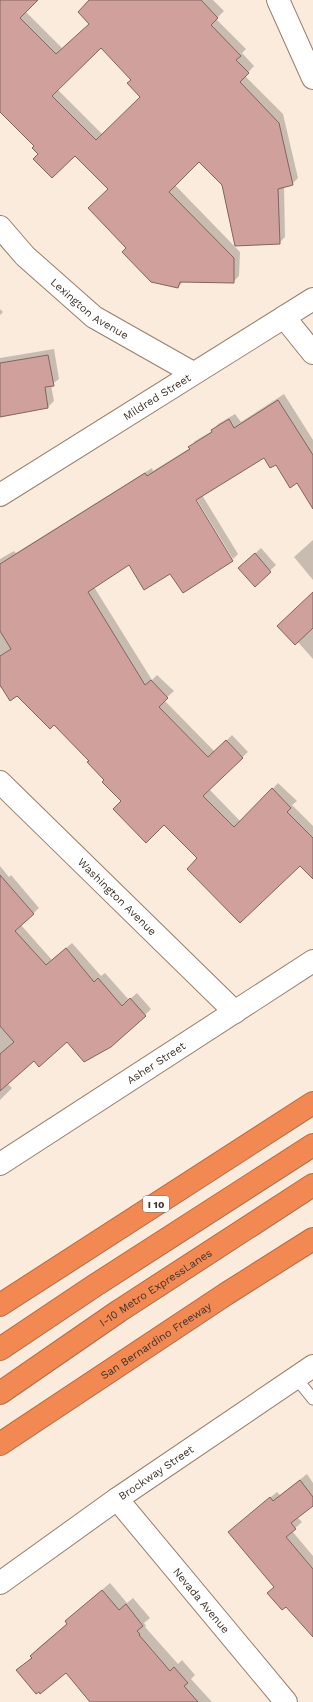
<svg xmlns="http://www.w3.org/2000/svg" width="313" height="1702" font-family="'Work Sans',sans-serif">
<rect width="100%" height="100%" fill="#fbebdd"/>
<path fill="#0003" fill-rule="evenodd" d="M0 0H32L25 11 63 49 91 24V0H213L224 11 216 19 246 49 242 53 254 66 245 76 283 114 298 178 292 184 284 186 285 237 279 243 199 161 175 185 240 252 239 276 233 282 184 281 178 287 128 248 109 189 75 155 39 154 35 146 0 110ZM101 47 132 79 142 97 103 135 57 89Z
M0 309 3 312 0 315Z
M54 349 59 379 51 385 54 401 48 407 0 416V358Z
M284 394 313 440V488L297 482 276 464 264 457 202 495 238 554 233 559 194 495 171 572 129 564 94 587 152 680 157 675 174 691 164 700 215 752 232 735 248 752 209 789 241 822 278 783 297 801 292 805 313 826V872L300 864 198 858 164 823 122 801 90 761 54 724 17 695 2 686 0 688V559L14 551 16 553 152 468 153 471 190 448 195 441 212 431 218 424 235 414 241 422Z
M313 540V580L294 557Z
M261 548 276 565 255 585 246 562Z
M313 611V659L297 641Z
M0 866 9 877 11 875 39 908 21 925 52 960 72 943 101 976 105 973 129 1000 137 993 151 1009 145 1015 67 1041 34 1060 7 1083 12 1088 0 1100Z
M307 1474 313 1483V1504L297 1517 302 1522 292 1531 313 1556V1636L286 1605 268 1593 275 1586 236 1526 277 1492 280 1495Z
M110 1583 127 1603 133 1598 150 1618 144 1623 146 1626 145 1627 178 1664 182 1660 195 1675 191 1679 212 1702H91L66 1672 18 1670 32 1657 31 1656 38 1648 68 1623 74 1614Z"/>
<path fill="#d0a09c" stroke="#836360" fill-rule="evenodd" d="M0 0H38L20 18 56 54 89 24 78 12 89 0H201L218 18 211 25 241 56 236 60 249 73 240 82 279 123 293 185 278 189 280 244 235 246 222 185 199 162 169 192 234 258V283L180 282 178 288 151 282 122 252 126 248 88 208 108 189 75 156 52 178 33 159 38 154 32 148 34 146 0 112ZM101 48 131 80 127 83 140 97 96 140 52 96Z
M48 355 54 386 45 387 48 408 0 417V363Z
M278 400 313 455V509L297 483 290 488 276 465 270 468 264 458 196 500 233 561 183 593 170 574 144 590 129 565 88 592 145 685 151 680 168 698 159 707 208 757 226 740 243 758 203 796 234 827 272 788 291 808 287 812 313 838V879L300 866 240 923 187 869 197 858 164 825 146 843 113 809 121 801 102 782 104 780 87 762 89 761 54 725 50 729 17 696 10 701 0 685V656L11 649 0 631V564L145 473 147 476 190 449 188 447 212 432 211 430 229 419 234 428Z
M255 553 271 572 255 587 238 568Z
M313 592V628L295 645 277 626Z
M0 875 34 914 15 931 46 965 66 948 94 982 98 978 122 1006 130 998 146 1016 111 1047 84 1062 67 1042 39 1067 34 1061 0 1091V1054L14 1042 0 1026Z
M300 1480 313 1497V1506L291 1523 296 1529 286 1537 313 1569V1637L286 1607 282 1610 267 1593 274 1587 228 1532 270 1497 273 1501Z
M102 1590 119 1610 126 1604 143 1626 137 1631 140 1634 139 1635 170 1671 174 1667 188 1683 184 1686 198 1702H90L66 1673 40 1694 39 1692 36 1694 16 1670 32 1658 30 1656 67 1624 65 1621Z"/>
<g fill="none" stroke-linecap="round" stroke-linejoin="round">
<g stroke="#977f6a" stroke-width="13">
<path id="service" d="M296 1378 313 1399"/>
</g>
<g stroke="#977f6a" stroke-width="24">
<g id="minor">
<path d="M278 0 313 78"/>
<path id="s1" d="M0 227 25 256 94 317 193 373"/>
<path d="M284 317 313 353"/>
<path id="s2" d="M0 495 313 299"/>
<path id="s3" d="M0 782 235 1012"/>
<path id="s4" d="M117 1499 286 1702"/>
</g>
</g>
<g stroke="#977f6a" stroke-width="24">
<g id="tertiary">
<path id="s5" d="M0 1164 313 961"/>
<path id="s6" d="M0 1583 117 1499 313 1366"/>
</g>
</g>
<g stroke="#b36b45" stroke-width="24">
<g id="motorway">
<path d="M0 1305 313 1103"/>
<path d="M0 1349 94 1286 313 1145"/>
<path id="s7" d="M0 1393 119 1311 313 1185"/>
<path id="s8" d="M0 1444 226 1294 313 1239"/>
</g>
</g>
<use href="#service" stroke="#fff" stroke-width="11"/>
<use href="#minor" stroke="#fff" stroke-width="22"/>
<use href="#tertiary" stroke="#fff" stroke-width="22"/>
<use href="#motorway" stroke="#f28953" stroke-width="22"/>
</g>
<g text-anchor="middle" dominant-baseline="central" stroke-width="3" stroke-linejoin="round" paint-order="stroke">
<rect fill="#fff" stroke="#78716b" stroke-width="1" x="143" y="1196" width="26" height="16" rx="3"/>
<g font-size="10" font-weight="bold" fill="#3e342b">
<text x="156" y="1204">I 10</text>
</g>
<g font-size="11" fill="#3e342b" stroke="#fff">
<text stroke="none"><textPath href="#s1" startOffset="122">Lexington Avenue</textPath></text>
<text stroke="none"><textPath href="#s2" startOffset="185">Mildred Street</textPath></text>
<text stroke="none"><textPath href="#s3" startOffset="164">Washington Avenue</textPath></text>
<text stroke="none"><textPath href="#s5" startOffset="186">Asher Street</textPath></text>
<text stroke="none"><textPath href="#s7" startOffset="188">I-10 Metro ExpressLanes</textPath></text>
<text stroke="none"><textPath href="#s8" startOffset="187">San Bernardino Freeway</textPath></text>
<text stroke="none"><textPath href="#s6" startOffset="191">Brockway Street</textPath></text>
<text stroke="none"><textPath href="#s4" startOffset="132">Nevada Avenue</textPath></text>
</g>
</g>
</svg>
